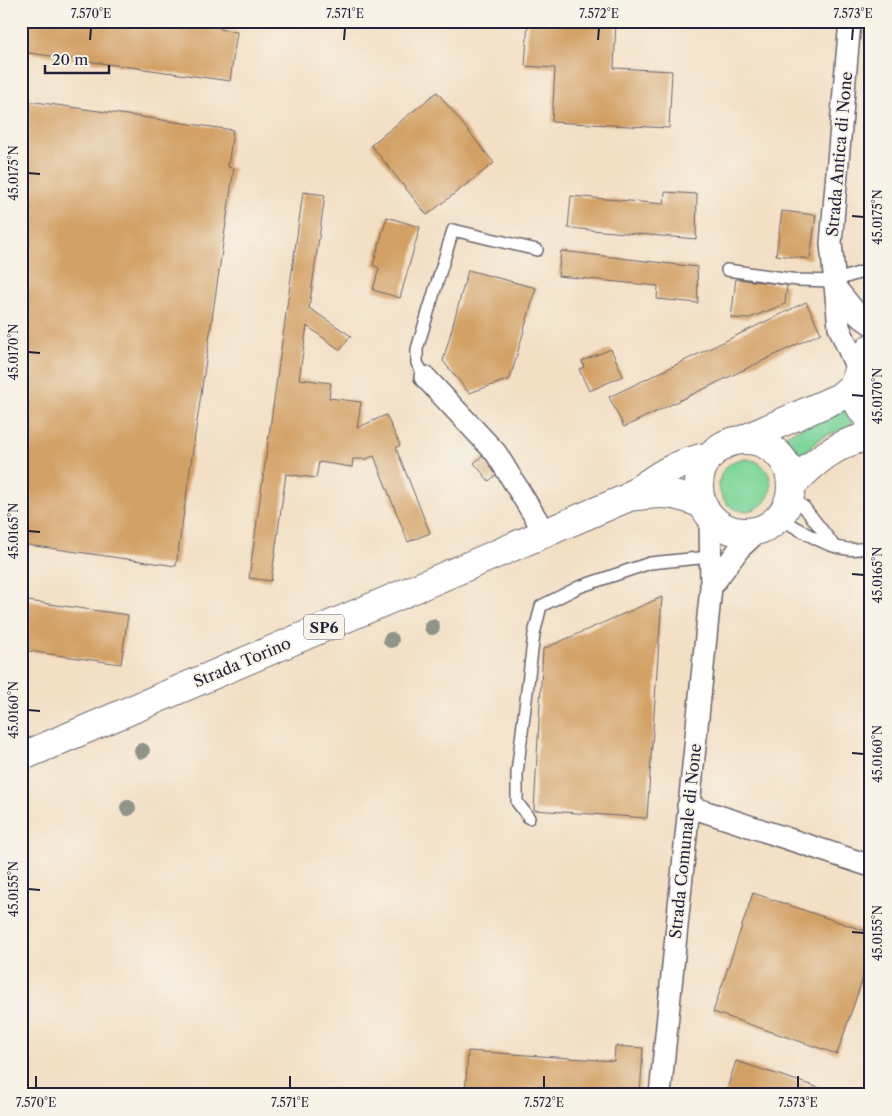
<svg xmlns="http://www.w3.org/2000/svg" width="892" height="1116" font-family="'Libre Caslon Text',serif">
<rect width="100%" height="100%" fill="#f7f3e8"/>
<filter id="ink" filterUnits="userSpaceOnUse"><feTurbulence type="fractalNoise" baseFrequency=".02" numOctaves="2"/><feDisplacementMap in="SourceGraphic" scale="10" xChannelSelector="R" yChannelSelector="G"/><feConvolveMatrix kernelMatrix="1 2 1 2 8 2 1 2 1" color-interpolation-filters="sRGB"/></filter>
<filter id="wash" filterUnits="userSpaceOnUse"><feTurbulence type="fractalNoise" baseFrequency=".0096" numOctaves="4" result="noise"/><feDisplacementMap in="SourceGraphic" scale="20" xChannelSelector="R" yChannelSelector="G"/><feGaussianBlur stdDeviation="1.12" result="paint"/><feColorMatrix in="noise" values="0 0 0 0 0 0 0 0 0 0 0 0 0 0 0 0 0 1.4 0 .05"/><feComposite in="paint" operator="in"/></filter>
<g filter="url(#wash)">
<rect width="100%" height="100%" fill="#f3dfc4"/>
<path fill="#7ed69b" stroke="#507c6b" d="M845 409 853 426 822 437 801 455 785 435Z
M719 485a26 26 0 1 1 52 0a26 26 0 1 1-52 0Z"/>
<g id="blocks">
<path fill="#d3a065" d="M26 21H221L220 29 237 32 230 81 22 52Z
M528 21H616L614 68 672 71 669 128 552 122 555 68 525 66Z
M437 92 494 163 427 215 371 145Z
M21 100 233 130 228 167 234 168 176 566 21 544Z
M303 192 325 195 309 308 351 336 340 350 307 326 299 379 331 383 329 398 361 402 357 428 386 415 400 445 396 448 430 533 408 542 374 456 366 459H353L352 467 319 462 316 478 286 474 271 581 249 578Z
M665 192 697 194 696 239 568 228 571 196 664 204Z
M782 211 816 215 810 259 776 255Z
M387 217 420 227 400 298 373 290 379 268 373 265Z
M561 251 697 267 698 303 657 299 658 286 558 276Z
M468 270 536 288 510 379 469 393 443 361Z
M736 279 787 285 785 304 747 319 731 318Z
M806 302 821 333 624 427 609 397Z
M611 349 623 376 589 391 579 369 584 367 582 361Z
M483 455 498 473 489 481 474 463Z
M662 597 647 818 534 810 543 649Z
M21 600 128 615 121 664 21 650Z
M753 893 871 933V954L837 1054 713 1012Z
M615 1046 643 1048 640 1095H607L608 1093 529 1088 528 1095H465L468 1051 614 1061Z
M736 1061 838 1094V1095H725Z"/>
</g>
</g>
<g filter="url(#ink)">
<use href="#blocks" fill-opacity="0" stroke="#6b646b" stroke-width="1"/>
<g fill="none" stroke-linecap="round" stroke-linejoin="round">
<g stroke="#6b646b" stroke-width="14">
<path id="lane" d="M727 270 798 280 834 281 871 269
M425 377 417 363V349L453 230 537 250
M790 497 804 507 832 543
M779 518C805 532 840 559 871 546
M529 818 517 802V773L534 634 541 606 579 587 650 563 709 557"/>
</g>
<g stroke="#6b646b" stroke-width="24">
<path id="street" d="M850 21 831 243 839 327 857 369
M835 287 858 315 871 324
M425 377 496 453 545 533
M711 587 739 549 758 531
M688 806 871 866
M660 1095 711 587 710 517"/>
</g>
<g stroke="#6b646b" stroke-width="30">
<path id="primary" d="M871 348C852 370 848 400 871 420
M699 486a46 46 0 1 1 92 0a46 46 0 1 1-92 0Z
M742 440 840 397 854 385
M792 485C814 462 837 442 871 436
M629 497C660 493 672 491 702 504
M21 757 627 498C656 477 674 463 710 456"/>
</g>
<use href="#lane" stroke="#fff" stroke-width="11"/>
<use href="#street" stroke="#fff" stroke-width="21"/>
<use href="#primary" stroke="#fff" stroke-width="28"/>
</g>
<g fill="#8f9589">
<circle cx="432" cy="627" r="8"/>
<circle cx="391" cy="640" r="8"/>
<circle cx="142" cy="751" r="8"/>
<circle cx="128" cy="808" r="8"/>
</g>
</g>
<path fill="none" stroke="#22223b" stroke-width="2" d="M90 40 91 28M344 40 345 28M598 40 599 28M852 40 853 28M28 173 40 174M852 216 864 217M28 352 40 353M852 395 864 396M28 531 40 532M852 574 864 575M28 710 40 711M852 753 864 754M28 889 40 890M852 932 864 933M36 1088V1076M290 1088V1076M544 1088V1076M798 1088V1076"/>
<g text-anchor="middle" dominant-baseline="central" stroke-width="4" stroke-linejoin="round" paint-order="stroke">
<rect fill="#f7f3e8" stroke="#62616f" stroke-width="1" x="304" y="614.5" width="40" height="25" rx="4"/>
<g font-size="15" font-weight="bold" fill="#22223b">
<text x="324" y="627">SP6</text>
</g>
<g font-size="16" fill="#22223b" stroke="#f7f3e8">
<text transform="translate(839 154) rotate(-85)">Strada Antica di None</text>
<text transform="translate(242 662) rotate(-23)">Strada Torino</text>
<text transform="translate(685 841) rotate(-84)">Strada Comunale di None</text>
</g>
</g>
<rect width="892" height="1116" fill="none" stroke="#f7f3e8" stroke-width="55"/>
<path d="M45 65v8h64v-8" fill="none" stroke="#22223b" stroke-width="2.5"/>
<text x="52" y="65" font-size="15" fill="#22223b" stroke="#f7f3e8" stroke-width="4" paint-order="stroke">20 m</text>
<rect x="28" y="28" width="836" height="1060" fill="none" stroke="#22223b" stroke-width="2"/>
<g font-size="12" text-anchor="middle" fill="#22223b">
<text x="91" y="18">7.570°E</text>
<text x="345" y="18">7.571°E</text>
<text x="599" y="18">7.572°E</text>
<text x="853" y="18">7.573°E</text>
<text transform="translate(14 173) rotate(-90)" y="4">45.0175°N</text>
<text transform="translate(878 217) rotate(-90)" y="4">45.0175°N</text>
<text transform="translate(14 352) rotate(-90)" y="4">45.0170°N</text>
<text transform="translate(878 396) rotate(-90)" y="4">45.0170°N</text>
<text transform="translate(14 531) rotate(-90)" y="4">45.0165°N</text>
<text transform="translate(878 575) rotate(-90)" y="4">45.0165°N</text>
<text transform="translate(14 710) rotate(-90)" y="4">45.0160°N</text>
<text transform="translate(878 754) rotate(-90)" y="4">45.0160°N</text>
<text transform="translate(14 889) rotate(-90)" y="4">45.0155°N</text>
<text transform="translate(878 933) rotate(-90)" y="4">45.0155°N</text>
<text x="36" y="1107">7.570°E</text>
<text x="290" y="1107">7.571°E</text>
<text x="544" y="1107">7.572°E</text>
<text x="798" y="1107">7.573°E</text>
</g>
</svg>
